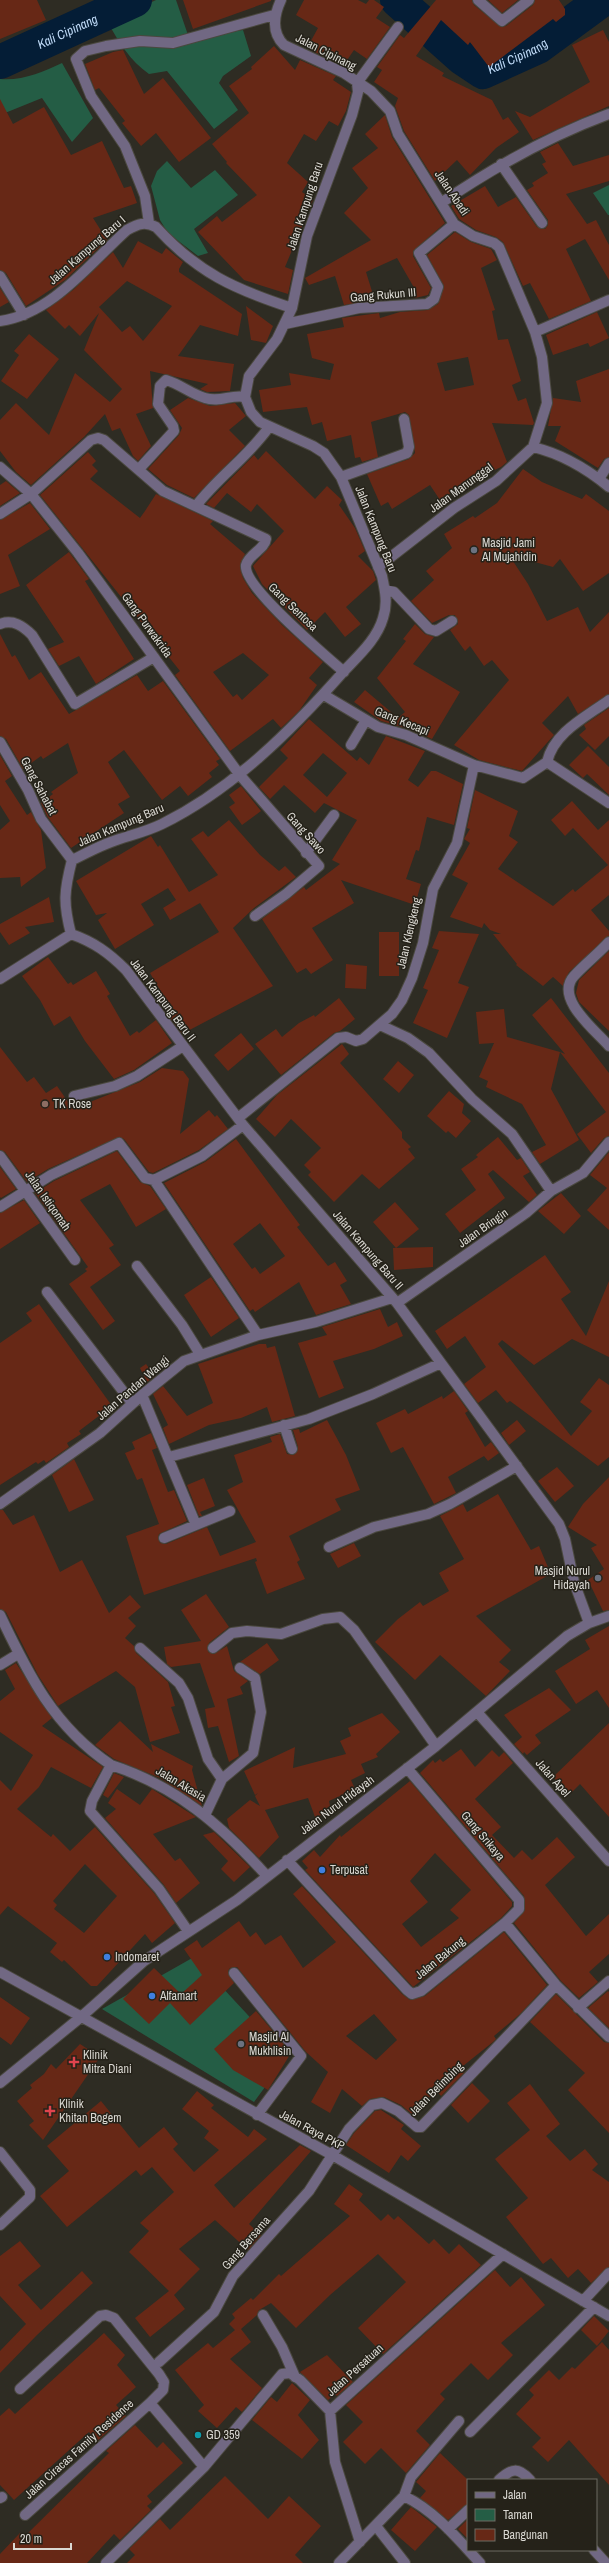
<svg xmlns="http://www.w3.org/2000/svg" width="609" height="2563" font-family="'Archivo Narrow',sans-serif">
<rect width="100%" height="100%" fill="#2e2c23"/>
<path fill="#245d45" d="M156 0H176L188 35 222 29 231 32 243 30 251 56 223 76 219 83 238 110 214 129 167 71 149 74C130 61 119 42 108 23Z
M62 63 93 118 72 142 42 98 0 115V79C22 81 43 72 62 63Z
M167 161 191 188 215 170 238 195 194 229 208 253 198 256 168 233 160 220 151 186 157 171Z
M609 185V215H608L593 193Z
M194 1957 287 2057 254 2102 102 2009Z"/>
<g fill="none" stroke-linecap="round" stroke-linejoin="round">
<g stroke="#041d36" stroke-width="34">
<path id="s1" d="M397 0 462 58 483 72 538 47 602 0"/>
<path id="s2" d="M0 62 135 0"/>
</g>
</g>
<path fill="#672816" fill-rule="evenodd" d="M0 0H37L46 20 0 39Z
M183 0H271V1L193 29Z
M304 0H358L366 4 369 0H374L384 7 376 18 390 27 367 59 354 50 343 66 307 48 318 28 296 15Z
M436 0H472L474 5 501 27 506 26 533 5 535 0H559L565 9V15L556 22 553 19 489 67 470 42 468 45 441 20 416 56 444 73 442 76 492 100 503 120 508 117 519 132 496 148 470 175 457 160 435 181 404 131 395 106 398 98 374 82 382 70 377 67 400 35 404 38Z
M488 0H518L502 13Z
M603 30 609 42V106L533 140 515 111 530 117 590 82 572 45Z
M274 46 295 70 300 60 336 76 333 80 351 92 346 111 338 126 329 121 316 141 304 134 287 163 308 182 302 192 313 200 285 267 293 270 288 294 244 280 198 232 217 216 222 222 257 195 226 163 227 162 212 144 249 113 229 86 252 69 251 67Z
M123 50 144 94 163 78 211 138 179 162 156 133 141 146 122 123 125 121 99 88 95 90 85 64 113 52Z
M0 99 13 124 44 107 71 155 102 141 124 188 131 186 137 203 93 218 107 240 65 280 26 306 6 273 0 270Z
M385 115 392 137 445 223 413 251V256L431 288 428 295 415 298 412 293 416 291 397 258 366 272 375 301 344 305 335 276 309 285 305 278 371 240 344 213 368 188 352 168 378 148 365 134Z
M558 143 573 166 609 155V181L566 194 587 224 596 220 609 245V280L585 239 566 249 591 301 549 319 530 283 523 286 503 242 496 237 476 230 459 219 451 206 485 186 498 207 516 197 537 227 545 229 548 225V220L527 190 534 186 532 183 548 173 542 164 546 162 540 152Z
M455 232 471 242 491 249 497 260 481 268 495 310 492 311 498 340 508 339 521 381 512 385 518 401 526 398 534 423 533 425 492 423 507 462 501 467 463 485 440 500 430 485 392 509 388 502 381 506 367 474 409 459 415 453 409 415 405 412 371 422 378 457 362 462 360 457 355 458 351 435 327 441 322 422 312 425 307 407 263 412 259 390 291 385 289 373 330 380 334 364 312 358 307 334 344 327 342 318 379 313 380 318 400 312 428 310 438 304 444 286 427 255ZM468 357 474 385 445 391 437 363Z
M138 241 162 254 166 248 183 262 179 269V272L242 314 238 336 200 325 178 356 234 364 230 391 207 392 200 389 208 384 150 371 153 408 136 414 151 446 138 461 133 456 120 428 112 431 105 414 84 437 31 485 16 472 0 451V420L16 403 49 435 75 373 110 402 122 389 84 350 99 313 80 336 69 325 65 329 46 310 73 290 113 252 123 268ZM127 281 172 306 143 341 130 326 122 332 99 307Z
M0 288 9 302 0 307Z
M246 306 273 326 266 343 251 340Z
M597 312 609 338 590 347 588 343 553 355 546 335Z
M29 334 59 359 27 399 1 381 19 355 14 351Z
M609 369V457L604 459 598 468 555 441 561 426H548L553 398 581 402 576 381Z
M188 398 210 406 235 403 246 416 229 430 245 446 194 498 167 485 148 469 179 435 182 428 170 410Z
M266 451 315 499 327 486 342 500 339 505 355 528 365 551 358 556 373 571 376 580 346 607 361 624 345 637 325 612 307 630 262 584 253 566 284 531 257 504 251 512 227 493 214 508 206 504 254 455 258 460Z
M88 452 96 461 92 465 98 471 90 479 140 518 145 511 146 513 145 511 156 494 213 521 210 524 245 554 240 566 243 578 252 593 282 625 323 662 309 678 317 685 299 711 281 728 273 719 230 751 175 675 180 671 40 495ZM243 653 269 675 242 700 237 694 233 697 213 672Z
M523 469 542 482 582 499 586 494 609 511V573L583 591 560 559 553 567 509 555 528 584 547 621 578 607 590 632 609 612V694L578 714 568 696 542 723 554 735 522 771 479 760 454 745 509 680 492 660 484 666 470 646 465 651 450 630 458 624 455 615H449L432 623 411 601 434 580 426 571 452 548 444 534 473 516 475 518 497 503Z
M6 481 20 493 0 506V485Z
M30 503 50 529 8 555 20 586 0 594V520Z
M69 552 89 579 85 581 134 659 96 684 79 656 59 666 48 649 64 642 26 585Z
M415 624 425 634 434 637 413 664 460 692 432 739 409 729 381 721 354 702 365 690 398 718 405 712 377 678 406 641 403 639Z
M0 634 12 657 15 655 29 680 41 672 69 714 137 675 148 691 163 681 220 759 216 761 219 765 209 773 212 777 188 796 180 786 162 800 124 750 108 762 130 797 118 804 124 813 71 848 47 816 41 803 53 794 51 792 78 773 68 743 43 759 41 756 23 769 6 739 0 736Z
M609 708V736L595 750 579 735 586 729 584 725Z
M309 719 357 761 360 757 369 765 386 736 425 751 408 780 418 787 431 771H436L463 784 454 825 427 817 419 851 416 850 406 879 421 884 415 905 341 880 354 903 312 928 333 960 311 974 306 968 297 973 262 919 304 887 306 890 340 864 332 860 357 820 324 803 315 813 284 785 270 799 259 787 288 758 280 750ZM323 753 347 773 327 797 303 775Z
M588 746 609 767V795L587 774 583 778 569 765Z
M0 755 12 776 5 781 27 815 31 812 41 830 46 868 21 887 20 877 0 878V830L10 821 0 805Z
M241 786 261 811 242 825 229 807 235 803 229 795Z
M475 790 518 811 509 836 518 842 498 869 553 906 573 889 575 892 608 865 573 828 565 836 551 820 572 801 598 830 609 820V895L591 910 609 931V936L569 972 563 986 553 977 543 986 516 965 517 964 493 934H501L490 930 484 923 482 928 450 917 468 883 452 875 470 843 464 839 470 829 467 828Z
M229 820 260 855 279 871 285 866 296 877 254 908 233 928 273 986 182 1034 166 1013 171 1009 150 973 219 932 200 903 170 920 163 908 176 900 168 888 141 904 154 925 115 949 98 920 107 913 96 915 76 881 151 836 158 847 160 845 189 892 218 875 191 839 203 831 208 837Z
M49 897 54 922 25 927 30 933 9 945 0 932V924Z
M439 931 479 934 458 983 469 987 447 1038 413 1023 428 990 423 988 439 950 432 948Z
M379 932H399V976H379Z
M609 951V1031L579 1002 576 993 579 980Z
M48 957 68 984 71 982 73 985 96 971 110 994 107 996 130 1036 137 1031 139 1033 156 1020 172 1043 134 1070 114 1079 85 1041 70 1016 54 1026 40 1000 22 976Z
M346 964 367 966 366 989 345 988Z
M339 998 355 1019 340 1031 334 1033 281 1075 255 1044 276 1029 282 1037 299 1023 314 1015 315 1017Z
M551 998 609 1073V1136L604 1138 591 1153 577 1134 606 1112 560 1052 565 1054 532 1015Z
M504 1009 507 1037 560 1052 551 1089 579 1140 540 1164 532 1152 546 1145 522 1104 486 1087 488 1081 479 1077 494 1043 479 1044 476 1012Z
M241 1033 254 1049 228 1071 214 1055Z
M342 1044 349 1054 340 1063 402 1132V1138L411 1147 408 1149 415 1158 379 1189 362 1174 334 1202 308 1175 311 1172 304 1165 321 1148 291 1119 275 1137 256 1119 277 1095Z
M0 1047 27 1082 34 1077 46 1093 57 1086 73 1109 87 1100 90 1102 140 1082 162 1068 183 1071 189 1079 180 1134 209 1110 215 1117 217 1115 228 1129 199 1150 153 1173 149 1172 124 1139 119 1137 48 1169 27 1182 5 1152 0 1150Z
M398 1061 414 1075 399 1093 383 1079Z
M449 1091 464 1104 462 1113 471 1121 456 1138 448 1131 446 1133 427 1116Z
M498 1137 517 1160 521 1158 530 1172 523 1176 537 1195 529 1202 493 1170 488 1174 505 1198 460 1233 445 1214 476 1190 461 1169 478 1157 476 1155Z
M236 1139 300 1225 297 1227 328 1266 335 1262 347 1281 340 1285 351 1304 316 1315 299 1282 255 1312 253 1309 250 1311 164 1183 205 1162ZM260 1223 285 1256 260 1274 255 1267 252 1269 233 1244Z
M117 1151 140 1182 150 1186 166 1209 136 1227 110 1184 80 1200 114 1245 109 1248 121 1265 90 1287 115 1321 103 1330 69 1284 87 1271 85 1269 88 1267 35 1193 54 1181Z
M609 1152V1230L587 1210 607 1188 590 1175Z
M0 1167 16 1189 1 1198 0 1197Z
M561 1193 581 1216 564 1234 538 1211Z
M24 1200 40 1223 0 1249V1213Z
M395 1202 419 1229 396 1248 373 1222Z
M433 1247V1267L394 1270 393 1248Z
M545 1255 571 1292 561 1299 586 1336 609 1281V1357L572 1339 534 1365 502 1340 498 1344 571 1436 592 1411 580 1402 599 1378 609 1385V1457L598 1466 510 1401 507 1403 496 1390 478 1403 464 1384 486 1367 465 1336 447 1349 435 1331Z
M211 1277 239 1318 211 1337 184 1295Z
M39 1304 112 1406 79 1431 81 1434 67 1443 69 1447 46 1463 44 1460 38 1464 36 1462 0 1485V1343L32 1321 26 1313Z
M380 1309 388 1327 397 1322 403 1336 374 1349 333 1361 344 1388 319 1398 298 1343 327 1335 322 1327Z
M259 1344H266L267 1348 275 1346 295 1416 272 1422 267 1407 241 1418 209 1425 169 1444 163 1428 168 1425 153 1394 163 1386 187 1416 213 1403 198 1364Z
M146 1364 155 1376 147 1382 140 1368Z
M454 1391 468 1411 465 1413 485 1447 491 1442 499 1453 488 1461 484 1456 448 1477 456 1493 434 1504 403 1447 391 1453 376 1423 405 1409 408 1414 442 1396 443 1399Z
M327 1420 346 1455 360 1490 335 1499 341 1510 289 1536 300 1560 297 1562 305 1579 267 1594 255 1562 257 1561 256 1558 144 1595 126 1536 159 1524 142 1478 137 1480 125 1453 135 1449 132 1442 151 1433 157 1448 152 1450 168 1492 174 1490 187 1521 159 1534 158 1538 160 1543 166 1544 207 1527 220 1556 256 1542 227 1490 243 1482 234 1455 272 1442 270 1437 280 1434 287 1454 294 1455 298 1447 293 1430 299 1429 300 1433Z
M517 1420 526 1431 509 1445 501 1433Z
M74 1459 94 1500 69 1512 52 1475Z
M557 1467 574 1486 555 1502 538 1481Z
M609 1477V1610L603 1611 588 1580 604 1569 591 1548 597 1545 568 1527 583 1504Z
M204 1478 215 1506 200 1512 202 1516H199L187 1485Z
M498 1494 531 1550 539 1546 550 1572 546 1573 547 1576 476 1616 511 1650 499 1662 510 1671 486 1696 440 1655 415 1680 375 1642 398 1619 420 1602 423 1606 449 1591 439 1573 464 1559 440 1516 463 1504 467 1512Z
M0 1510H3L13 1525 34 1515 60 1572 82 1560 109 1613 130 1595 141 1607 128 1618 136 1626 125 1638 134 1646 136 1653 168 1682 175 1706 171 1707 180 1733 150 1742 135 1687 116 1671 58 1706 38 1675 6 1612 0 1609Z
M354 1543 361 1556 338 1568 330 1554Z
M206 1594 229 1627 209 1643 208 1652 214 1654 227 1646 234 1671 248 1681 240 1687 243 1694 227 1699 239 1756 229 1762 218 1726 208 1728 205 1709 215 1707 200 1663 171 1667 167 1664 164 1647 201 1641 181 1610Z
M609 1626V1708L597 1690 576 1704 555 1671 590 1649 585 1640Z
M267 1643 279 1660 260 1674 240 1662Z
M16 1663 52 1718 42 1726 103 1767 91 1788 51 1767 39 1787 17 1809 51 1837 53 1834 70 1851 95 1827 154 1893 175 1923 152 1943 145 1934 97 1986H91L64 1960 62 1962 50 1952 57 1943 8 1906 0 1915V1780L11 1791 33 1755 0 1732V1701L15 1689 5 1670ZM85 1864 117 1896 84 1933 54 1909 57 1905 53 1901Z
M549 1688 571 1710 535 1735 541 1743 527 1755 524 1752 523 1754 514 1744 522 1737 504 1715Z
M382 1713 400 1732 376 1754 378 1757 361 1764 365 1773 351 1780 355 1789 329 1801 331 1812 315 1817 308 1798 265 1810 279 1837 259 1858 229 1828 227 1819 250 1800 260 1806 255 1796 258 1793 255 1795 244 1771 295 1747 293 1768 346 1754 340 1741 351 1736 348 1728Z
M120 1721 153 1752 151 1744 193 1766 192 1770 202 1806 160 1778 114 1759 95 1745Z
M609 1723V1817L580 1784 570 1794 553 1777Z
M461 1749 475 1767 492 1750 499 1757 504 1752 513 1763 475 1799 501 1827 492 1835 514 1858 522 1850 532 1860 557 1837 575 1857 545 1885 586 1936 609 1914V1954L589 1972 598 1982 579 1998 561 1981 514 1923 525 1910 524 1896 420 1773 433 1760 435 1763 440 1759 443 1762Z
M114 1773 124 1777 108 1798 103 1795Z
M410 1781 512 1902V1906L501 1918 413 1987 305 1870 308 1868 302 1861 314 1850 320 1857 340 1835 341 1837ZM435 1853 471 1890 450 1910 459 1918 421 1947 402 1924 428 1902 410 1881Z
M117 1789 140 1805 152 1789 196 1817 153 1834 175 1861 180 1858 200 1883 176 1903 164 1885 105 1818 116 1809 108 1803Z
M214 1832 250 1867 234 1882 221 1869 228 1861 203 1835Z
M302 1886 402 1994 410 2000 425 1996 504 1932 547 1985 520 2014 494 2036 496 2039 493 2042 463 2066 466 2069 463 2074 441 2096 436 2090 413 2115 401 2105 384 2097 370 2099 362 2106 342 2089 330 2113 311 2102 328 2072 306 2052 237 1967 230 1968 228 1971 234 1983 190 2025 170 2003 149 2024 123 1999 154 1968 181 1994 202 1975 184 1949 197 1940 202 1948 239 1921 250 1937 256 1932 265 1945 281 1935 303 1968 336 1942 293 1894ZM374 2014 397 2040 376 2060 346 2036Z
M608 1991 609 1992V2028L588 2008Z
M556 1994 604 2042 609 2043V2133L568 2090 585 2073 530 2022Z
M0 1997 30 2018 11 2045 0 2037Z
M256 2011 291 2053 268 2090 233 2070 214 2049Z
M80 2044 100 2057 43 2140 29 2125 34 2121 17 2101 32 2088 30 2085 44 2074 51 2064 56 2069Z
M472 2083 490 2101 468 2123 451 2105Z
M530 2084 560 2124 546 2136 570 2161 585 2149 598 2164 592 2170 609 2182V2267L591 2283 578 2269 568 2278 551 2258 543 2264 506 2217 528 2198 495 2159 530 2130 507 2103Z
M197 2091 214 2105 211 2108 248 2137 254 2129 267 2139 214 2185 234 2208 300 2145 311 2151 249 2224 261 2235 248 2250 215 2220 179 2249 200 2269 174 2295 185 2309 150 2337 135 2318 169 2291 129 2252 149 2231 140 2223 174 2192 152 2167 141 2176 136 2170 67 2227 40 2196 69 2171 47 2146 101 2101 139 2148 164 2127 178 2144 173 2149 194 2172 219 2150 204 2138 209 2131 182 2109Z
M381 2110 404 2125 401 2129 421 2146 408 2161 401 2155 389 2173 346 2145 354 2133 375 2111Z
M349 2184 363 2194 359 2200 381 2221 388 2214 394 2220 398 2216 429 2244 434 2239 449 2254 459 2244 481 2265 383 2354 358 2328 406 2282 378 2254 330 2295 296 2328 271 2303 259 2310 257 2315 241 2329 251 2342 230 2359 262 2388 242 2412 236 2407 217 2428 198 2411 204 2405 175 2370 208 2343 213 2348 235 2330 229 2324 235 2318 232 2314 251 2298 253 2300 279 2274 281 2276 350 2216 334 2204Z
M20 2241 41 2266 18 2285 41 2310 82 2271 93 2283 37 2335 0 2373V2351L26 2324 0 2296V2256Z
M495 2270 510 2287 521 2277 545 2305 501 2343 513 2355 488 2380 471 2363 440 2394 445 2399 416 2431 430 2445 406 2473 381 2448 365 2464 343 2442 363 2422 346 2405Z
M594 2316 609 2331 597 2346 581 2330Z
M104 2333 125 2355 117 2365 136 2387 116 2405 126 2416 97 2441 89 2432 14 2500 0 2485V2416L9 2408 15 2414Z
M602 2342 609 2350V2485L569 2440 548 2462 532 2447 541 2438 516 2414 534 2395 529 2390 549 2370 559 2380 572 2367 575 2369Z
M327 2355 353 2382 337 2396 335 2394 328 2400 300 2372Z
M292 2383 310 2400 298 2415 319 2440 302 2459 252 2420 271 2397 277 2402Z
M135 2425 157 2448 163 2442 183 2463 147 2496 152 2502 147 2506 151 2510 120 2540 114 2534 87 2563H0V2554L20 2533 24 2537 109 2453 106 2451Z
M440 2453 468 2480V2504L448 2520 420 2498 426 2491 416 2482Z
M225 2476 268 2519 289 2496 321 2526 295 2555 303 2563H127L135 2555 129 2549 160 2519 170 2530Z
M411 2507 437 2527 415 2551 391 2530Z
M468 2519V2539L458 2529Z"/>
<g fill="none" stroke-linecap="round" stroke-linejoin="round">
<g stroke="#4a483f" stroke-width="12">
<path id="minor" d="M281 0C274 15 271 32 284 45L344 73 371 91 390 111 398 134 454 224 473 236 494 243 499 247 535 332
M478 0 502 21 529 0
M357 83 398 27
M501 164 542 223
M441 203C494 167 549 136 609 114
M149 223 145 196 125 146 91 96 76 59 85 51 106 46 140 41 173 43 274 15
M0 276 24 315
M0 321C52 314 90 263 127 230 138 224 145 221 156 227 198 273 234 289 292 308
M285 324 359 308 427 304 434 299 438 287 419 253 454 224
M533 447C562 454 586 468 609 487
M0 467 31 494 91 440 98 438 104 440 163 491 266 539C265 549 249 554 246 565 242 586 326 656 344 672
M139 469 174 431 173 426 158 404 160 386 166 380C180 384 191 394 205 398 220 403 231 394 245 397
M341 477 407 453 409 447 404 419
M599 479 609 463
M196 506C218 477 248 457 269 427
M0 514 31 494 78 553 239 774 319 866 286 894 255 916
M378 567 454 508 496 481 533 447 547 403 542 357 535 332 609 300
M385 590 394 592 429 629 436 631 452 621
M0 624C13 619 23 626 32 635L75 704 154 657
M324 695 378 727 406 735 474 765 523 778 547 762C554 732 586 717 609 700
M0 742 28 790 41 819 72 860
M351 745 366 720
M547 762 609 803
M306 853 334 815
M71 934C94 942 109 953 126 970L243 1125 397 1303 559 1524 565 1539 574 1582 589 1623
M609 942C598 954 585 964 574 976 554 998 595 1030 609 1046
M0 979 71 934C63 903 64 891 72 860 85 854 97 847 111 842 127 836 146 832 162 824 233 789 292 730 344 671 359 655 377 639 383 618 388 604 385 590 382 576L341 477 324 453 313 446 260 422 251 412 245 397 249 376 277 339 292 308 307 236 352 115 358 92 357 83
M380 1025 408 1038 429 1053 472 1099 512 1134 551 1191
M74 1096 115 1086 137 1076 183 1046
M238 1118 338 1038 346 1037 356 1041 363 1039 392 1014 402 1000 412 978 423 943 433 889 457 843 474 765
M0 1156 75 1260
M154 1180 258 1335
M0 1207 51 1175 119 1143 145 1178 154 1180 202 1156 243 1125
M137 1266 182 1325 200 1354
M47 1292 132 1403
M397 1303 526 1213 551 1191 583 1173 609 1142
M142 1395 196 1525
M284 1425 292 1449
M169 1457 309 1419 373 1394 441 1363
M0 1504 100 1433 142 1395 184 1361 258 1335 316 1322 392 1298
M164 1538 230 1511
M329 1547 374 1527 428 1514 450 1504 517 1466
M0 1615C28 1674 54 1727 111 1765
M140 1648 179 1683 188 1698 208 1759 222 1779
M213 1648 232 1633 247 1631 281 1634 323 1619 340 1617 354 1630 436 1746
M0 1665 18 1654
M477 1712 609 1861
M407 1768 519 1900V1909L505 1923
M205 1815 222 1779 253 1753 261 1712 255 1678 240 1668
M287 1860 407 1990 412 1994 421 1991 505 1923 556 1985 609 2037
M188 1931 159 1889 90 1811 92 1801 111 1765C176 1786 221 1825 266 1875
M0 1972 334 2156 609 2316
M234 1973 301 2056 257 2115
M578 2008 609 1981
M0 2083 81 2017 144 1961 237 1900 436 1746 567 1636 589 1623 609 1616
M0 2152 30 2190V2197L0 2225
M583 2301 609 2273
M263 2315 282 2347 295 2377
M159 2362 214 2312 233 2276 309 2191 349 2129 372 2105 382 2103 398 2111 417 2127H421L556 1985
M20 2389 100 2316 106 2315 114 2318 159 2374 164 2382 163 2390 150 2403 204 2467
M470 2432 594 2307
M499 2480C512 2468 518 2467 530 2480
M404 2496 411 2477 459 2421
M0 2498 2 2497
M25 2515 150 2403
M376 2526 405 2563
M448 2529 468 2510
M360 2542 335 2462 330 2411 503 2254
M594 2550 606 2563
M106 2563 204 2467 282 2374 290 2373 300 2380 330 2411
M339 2563 404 2496C435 2511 457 2538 480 2563"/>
</g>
<use href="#minor" stroke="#716883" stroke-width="10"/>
</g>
<g fill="#6b7280" stroke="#252219" stroke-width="1.5">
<circle cx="474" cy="550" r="4"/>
<circle cx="598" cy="1578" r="4"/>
<circle cx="241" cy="2044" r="4"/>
</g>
<circle fill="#8d6e63" stroke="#252219" stroke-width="1.5" cx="45" cy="1104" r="4"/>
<g fill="#3f7fe0" stroke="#252219" stroke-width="1.5">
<circle cx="322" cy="1870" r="4"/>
<circle cx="107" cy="1957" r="4"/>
<circle cx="152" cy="1996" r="4"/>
</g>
<g fill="#e0444e" stroke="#252219" stroke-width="1.5">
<path d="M72 2056h4v4h4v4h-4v4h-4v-4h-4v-4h4z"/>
<path d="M48 2105h4v4h4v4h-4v4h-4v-4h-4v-4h4z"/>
</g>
<circle fill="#0f9aa8" stroke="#252219" stroke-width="1.5" cx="198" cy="2435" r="4"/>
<g text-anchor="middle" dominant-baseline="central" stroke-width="3" stroke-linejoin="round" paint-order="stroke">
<g font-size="12" fill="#dad8d2" stroke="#252219">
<text transform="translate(326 52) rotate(27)">Jalan Cipinang</text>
<text transform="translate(452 193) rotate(56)">Jalan Abadi</text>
<text transform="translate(305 206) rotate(-72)">Jalan Kampung Baru</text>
<text transform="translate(87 250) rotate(-41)">Jalan Kampung Baru I</text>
<text transform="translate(383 295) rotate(-5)">Gang Rukun III</text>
<text transform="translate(461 488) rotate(-36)">Jalan Manunggal</text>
<text transform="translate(376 529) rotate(68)">Jalan Kampung Baru</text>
<text transform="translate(293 607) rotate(44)">Gang Sentosa</text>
<text transform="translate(147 625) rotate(54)">Gang Purwakrida</text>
<text transform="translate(402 721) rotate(22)">Gang Kecapi</text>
<text transform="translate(39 786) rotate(62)">Gang Sahabat</text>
<text transform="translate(121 825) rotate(-23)">Jalan Kampung Baru</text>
<text transform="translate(306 833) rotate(48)">Gang Sawo</text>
<text transform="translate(409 933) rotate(-77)">Jalan Klengkeng</text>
<text transform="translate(163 1000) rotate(53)">Jalan Kampung Baru II</text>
<text transform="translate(48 1201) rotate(55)">Jalan Istiqomah</text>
<text transform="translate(483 1228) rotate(-35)">Jalan Bringin</text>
<text transform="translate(368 1250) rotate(49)">Jalan Kampung Baru II</text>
<text transform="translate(133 1388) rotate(-41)">Jalan Pandan Wangi</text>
<text transform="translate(553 1778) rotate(49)">Jalan Apel</text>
<text transform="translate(181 1784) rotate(31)">Jalan Akasia</text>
<text transform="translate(337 1805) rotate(-37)">Jalan Nurul Hidayah</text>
<text transform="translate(483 1836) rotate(50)">Gang Srikaya</text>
<text transform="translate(440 1958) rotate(-39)">Jalan Bakung</text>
<text transform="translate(436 2089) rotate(-45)">Jalan Belimbing</text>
<text transform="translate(312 2130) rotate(28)">Jalan Raya PKP</text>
<text transform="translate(246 2243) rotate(-49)">Gang Bersama</text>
<text transform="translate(355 2370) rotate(-42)">Jalan Persatuan</text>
<text transform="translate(79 2449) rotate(-42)">Jalan Ciracas Family Residence</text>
</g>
<g font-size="12" fill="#dad8d2" stroke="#252219" text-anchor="start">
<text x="482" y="543">Masjid Jami<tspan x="482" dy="14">Al Mujahidin</tspan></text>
<text x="53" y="1104">TK Rose</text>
<text x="590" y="1571" text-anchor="end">Masjid Nurul<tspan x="590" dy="14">Hidayah</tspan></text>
<text x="330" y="1870">Terpusat</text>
<text x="115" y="1957">Indomaret</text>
<text x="160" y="1996">Alfamart</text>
<text x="249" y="2037">Masjid Al<tspan x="249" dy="14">Mukhlisin</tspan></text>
<text x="83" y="2055">Klinik<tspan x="83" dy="14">Mitra Diani</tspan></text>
<text x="59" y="2104">Klinik<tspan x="59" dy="14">Khitan Bogem</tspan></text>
<text x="206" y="2435">GD 359</text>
</g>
<g font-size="13" font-style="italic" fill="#bed9f6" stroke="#252219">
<text stroke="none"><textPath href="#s2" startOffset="74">Kali Cipinang</textPath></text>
<text stroke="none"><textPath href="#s1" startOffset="150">Kali Cipinang</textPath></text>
</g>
</g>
<rect x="467" y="2479" width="130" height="72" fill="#252219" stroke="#6d6b63"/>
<rect x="475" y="2492" width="20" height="6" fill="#716883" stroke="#6d6b63"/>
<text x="503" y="2499" font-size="12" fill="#dad8d2">Jalan</text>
<rect x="475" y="2509" width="20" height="12" fill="#245d45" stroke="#6d6b63"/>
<text x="503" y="2519" font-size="12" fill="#dad8d2">Taman</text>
<rect x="475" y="2529" width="20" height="12" fill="#672816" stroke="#6d6b63"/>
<text x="503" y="2539" font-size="12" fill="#dad8d2">Bangunan</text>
<path d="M14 2543v6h57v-6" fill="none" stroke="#dad8d2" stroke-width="2"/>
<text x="20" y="2543" font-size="12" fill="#dad8d2" stroke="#252219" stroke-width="3" paint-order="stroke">20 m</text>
</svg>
